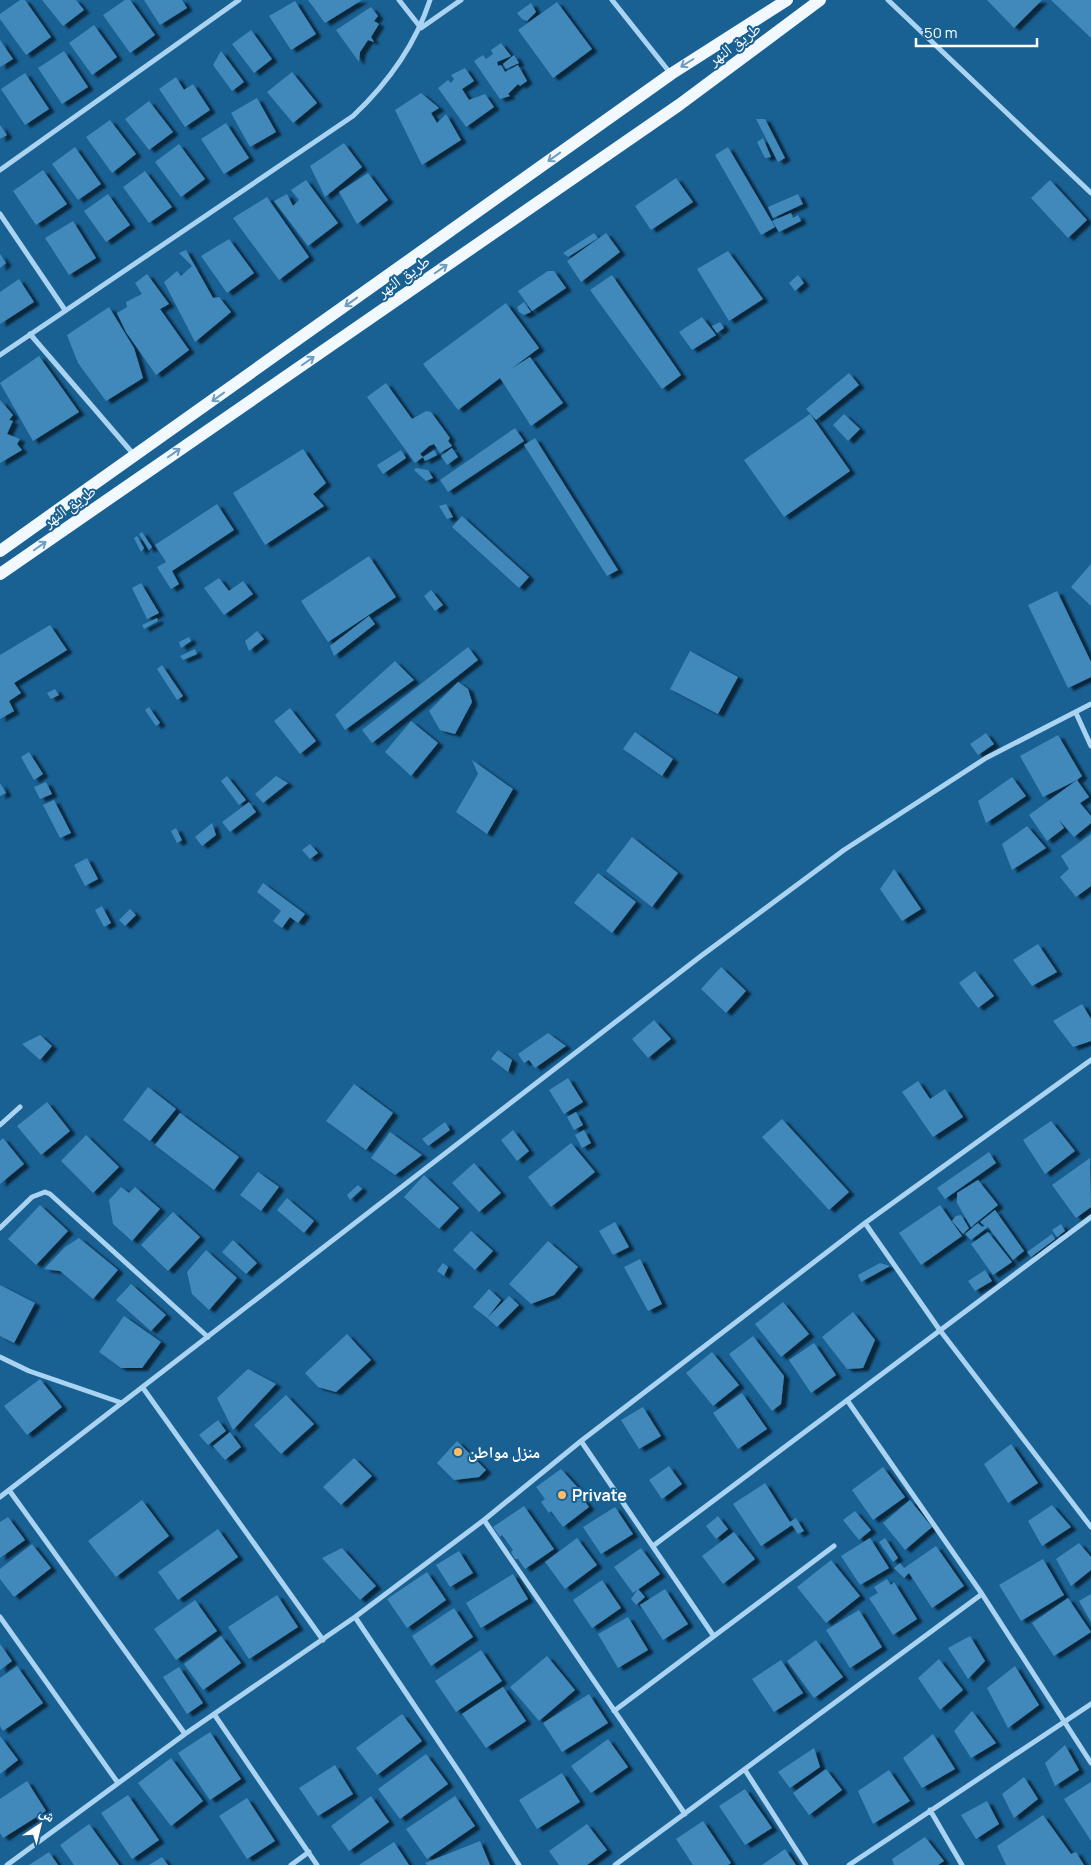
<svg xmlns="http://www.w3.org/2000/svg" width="1091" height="1865" font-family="Manrope,'Noto Naskh Arabic',sans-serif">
<defs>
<filter id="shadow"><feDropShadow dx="5.5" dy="3" stdDeviation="1" flood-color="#0009"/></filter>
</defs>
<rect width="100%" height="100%" fill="#196093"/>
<path fill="#4189ba" filter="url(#shadow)" d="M20 0H25L51 37 26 55 0 19V14Z
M42 0H76L84 10 63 26Z
M125 0H130L155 35 130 53 103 15Z
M144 0H182L187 8 160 25Z
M308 0H362L325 23Z
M987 0H1042L1014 28Z
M1051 0H1091V38Z
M295 1 316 34 291 50 269 16Z
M557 2 592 49 553 78 518 30Z
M531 3 536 12 527 21 522 19 517 13Z
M371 7 378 16 374 21 379 24 371 37 374 42 368 40 360 52 359 62 336 30Z
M94 25 117 57 92 75 69 43Z
M251 30 272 59 254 73 232 44Z
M0 40 13 59 0 67Z
M501 43 511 56 497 62 498 66 501 65 505 72 518 65 527 81 520 86 518 84 508 94 510 96 500 99 474 61 483 55 486 59 493 54 491 50Z
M64 51 88 87 62 104 38 68Z
M221 51 244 82 232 91 213 65Z
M514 55 519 63 506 69 503 64Z
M465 68 474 81 462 89 469 100 485 94 494 107 466 127 438 88 448 80 451 83 454 79 451 75Z
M292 72 317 103 293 123 267 92Z
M25 73 49 109 25 125 1 89Z
M176 77 184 90 193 84 210 110 185 127 159 89Z
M421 93 439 108 431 113 437 123 446 114 461 140 422 165 395 110Z
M257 98 276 132 250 147 231 113Z
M149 101 173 132 149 150 125 119Z
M756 119H765L785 158 778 162Z
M110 120 136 154 112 173 86 137Z
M226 123 249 158 224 174 201 139Z
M0 125 7 135 0 139Z
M763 138 771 157 765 158 757 142Z
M344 143 362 167 325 197 310 166Z
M179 144 205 179 181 197 155 162Z
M75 147 101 184 78 200 52 164Z
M728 147 775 227 761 235 715 155Z
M43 170 67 204 36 225 13 191Z
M145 171 172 207 149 223 123 187Z
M368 173 388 200 357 224 339 192Z
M676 178 693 202 651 230 635 206Z
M306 180 338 223 308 246 274 201 287 194 293 206 299 200 291 190Z
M1050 180 1087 220 1068 238 1031 198Z
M108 194 130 225 106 242 84 211Z
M798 194 803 204 773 218 768 207Z
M267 197 309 257 279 280 233 218Z
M791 213 793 218 798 215 801 221 779 232 772 221Z
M73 221 96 258 69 275 45 238Z
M594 233 598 238 568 257 563 253Z
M606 233 620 252 581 282 567 261Z
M229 239 254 273 227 293 201 256Z
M186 250 213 298 219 297 231 312 195 342 164 282 177 271 181 276 192 266 179 253Z
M728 251 763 299 729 321 697 269Z
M0 254 6 263 0 268Z
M548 271H554L566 288 532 311 518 291Z
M147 274 169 304 160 309 189 350 156 375 126 332 117 313 127 307 126 302 142 294 135 283Z
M612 275 681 375 662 389 590 290Z
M798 275 804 283 795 291 789 283Z
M19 279 34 302 0 324V292Z
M524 302 531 312 524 315 519 312 517 307Z
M506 303 539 348 511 369 530 357 563 403 531 426 500 378 458 410 423 364Z
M109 307 134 348 143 378 106 401 78 363 67 335Z
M702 317 716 335 692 350 679 332Z
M720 322 724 328 717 333 712 326Z
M39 356 79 412 33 441 0 383Z
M849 373 859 385 816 420 806 409Z
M386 383 412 419 426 411 431 412 450 438 448 441 452 446 440 453 434 444 429 446 420 454 423 457 415 463 367 397Z
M0 400 13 415 9 420 13 421 7 434 20 439 17 444 22 450 0 463Z
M810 414 850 471 784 517 744 460Z
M844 414 860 429 848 441 833 425Z
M515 428 524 441 448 492 440 480Z
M535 438 618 570 607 576 524 445Z
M452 448 458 457 447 465 441 456Z
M303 449 326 483 313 494 324 506 265 545 233 493Z
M401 450 406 458 383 474 377 465Z
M434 450 437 455 425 461 423 457Z
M416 468 428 470 433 478 426 481 414 470Z
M217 504 234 530 172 571 179 584 171 589 157 567 166 562 155 545Z
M446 504 453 517 447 519 439 506Z
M462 516 529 577 519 588 452 527Z
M142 532 152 547 149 550 139 534Z
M137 536 144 548 141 552 134 538Z
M369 556 396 597 328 642 301 601Z
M1091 564V606L1071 587Z
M219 578 229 591 243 581 253 594 224 615 204 588Z
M141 583 159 613 147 619 132 588Z
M431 590 443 605 435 611 424 596Z
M1057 591 1091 662V677L1068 688 1028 605Z
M369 616 375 624 334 656 330 646Z
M157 618 158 621 144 629 142 625Z
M50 625 67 650 14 683 21 693 9 701 14 711 0 719V655Z
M257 631 264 639 249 651 245 641Z
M189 637 191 641 181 648 179 642Z
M468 647 478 660 372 743 362 730Z
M195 649 197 654 183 660 180 656Z
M690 651 738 677 718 714 670 689Z
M395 661 414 680 345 730 335 715Z
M162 665 183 696 177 700 157 669Z
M458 682 468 689 472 702 455 734 440 730 429 711Z
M55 689 59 695 51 699 47 693Z
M149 707 160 723 156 726 145 710Z
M290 708 316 741 300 754 274 721Z
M411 721 438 743 411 776 385 752Z
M635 732 673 759 662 776 623 749Z
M986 733 994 744 978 755 970 744Z
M1058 735 1082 776 1077 780 1043 797 1020 756Z
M29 752 43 774 34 780 21 757Z
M472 760 513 789 487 834 456 812 478 774Z
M227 776 246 800 239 805 221 781Z
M276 776 288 783 263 803 255 794Z
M1012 777 1026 796 986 823 978 801Z
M1077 780 1089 797 1080 803 1091 816V823L1074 837 1059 820 1064 828 1047 841 1029 815Z
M46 782 52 794 40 799 34 787Z
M0 783 6 793 0 796Z
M54 800 71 833 60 838 43 805Z
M249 802 256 812 230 832 222 822Z
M212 823 216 835 202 846 195 837Z
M1027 826 1046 848 1012 870 1002 844Z
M176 828 182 840 177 843 171 831Z
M1091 834V886L1076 897 1060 877 1069 869 1061 856Z
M632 837 678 873 652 907 606 871Z
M310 844 318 853 310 859 302 850Z
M87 858 98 879 85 886 74 865Z
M894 869 921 909 902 921 880 889Z
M598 873 636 902 612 933 574 903Z
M263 883 305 914 298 923 290 917 282 928 273 921 281 911 257 892Z
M102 906 111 923 104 927 95 910Z
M130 909 136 915 125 926 119 920Z
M1038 944 1057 972 1032 986 1013 960Z
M721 967 746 991 726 1013 701 989Z
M975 971 994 996 978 1008 959 983Z
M1082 1004 1091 1019V1041L1073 1047 1053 1021Z
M654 1020 671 1039 648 1058 632 1039Z
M548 1033 566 1046 535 1068 529 1060 524 1063 518 1054Z
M40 1035 52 1046 40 1060 22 1044Z
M498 1050 512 1060 508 1072 491 1059Z
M568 1078 583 1102 564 1114 549 1090Z
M918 1081 930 1099 945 1089 963 1117 933 1137 902 1092Z
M354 1084 393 1113 366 1150 326 1121Z
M148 1087 176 1109 150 1141 123 1120Z
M47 1102 70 1131 41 1155 17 1126Z
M576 1112 583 1125 574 1130 567 1117Z
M180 1113 239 1157 214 1190 155 1145Z
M782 1119 849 1192 829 1210 762 1137Z
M1051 1121 1075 1151 1045 1174 1023 1140Z
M445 1122 450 1130 428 1146 422 1139Z
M513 1130 529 1151 517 1161 501 1140Z
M584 1130 591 1143 582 1148 575 1135Z
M390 1132 422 1155 395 1175 371 1158Z
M86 1135 119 1167 93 1193 61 1161Z
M3 1138 24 1164 0 1184V1141Z
M571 1143 595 1172 551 1207 528 1177Z
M989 1152 996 1163 945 1199 937 1188Z
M1090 1158 1091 1207 1076 1218 1052 1185Z
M474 1163 501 1193 479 1212 452 1183Z
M258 1172 279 1187 261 1211 240 1195Z
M424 1175 459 1208 439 1229 404 1197Z
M978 1180 998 1205 971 1227 957 1203V1193Z
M358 1185 362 1189 350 1200 347 1195Z
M121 1187 129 1193 135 1187 160 1209 132 1241 113 1224 109 1200Z
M287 1198 314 1221 304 1233 277 1210Z
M40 1205 68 1231 36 1265 8 1239Z
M940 1205 962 1236 921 1265 899 1233Z
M995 1210 1024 1251 1013 1260 988 1227 971 1240 965 1234 978 1223 982 1227 985 1226 980 1222Z
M173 1212 200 1237 168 1271 141 1245Z
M961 1215 969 1228 963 1234 952 1221 956 1216Z
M615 1222 629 1247 613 1255 599 1231Z
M1061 1224 1065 1231 1057 1237 1052 1230Z
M471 1231 493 1251 475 1270 453 1250Z
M988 1232 1012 1262 993 1275 971 1244Z
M1052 1234 1055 1239 1031 1257 1027 1252Z
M79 1238 118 1270 93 1299 60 1271 44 1269 65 1247Z
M233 1240 257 1263 246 1274 222 1252Z
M548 1241 578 1267 554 1295 531 1304 509 1284Z
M206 1250 237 1278 209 1310 192 1294 187 1272Z
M640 1259 662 1304 648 1311 624 1267Z
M443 1263 448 1267 444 1276 437 1271Z
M880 1263 890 1266 861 1282 858 1275Z
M985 1270 992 1281 975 1291 968 1281Z
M131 1284 166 1315 151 1331 116 1300Z
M0 1285 35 1303 14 1343 0 1336Z
M489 1289 501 1300 487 1318 473 1307Z
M509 1296 519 1305 497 1327 487 1318Z
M783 1302 809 1334 781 1357 755 1324Z
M853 1312 875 1340 863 1368 847 1369 822 1337Z
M124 1316 161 1342 142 1368H121L99 1352Z
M347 1334 371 1360 336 1392 318 1387 305 1373Z
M753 1336 784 1376 781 1404 772 1411 729 1354Z
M814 1343 836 1375 811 1393 789 1360Z
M712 1352 739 1385 713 1406 686 1373Z
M248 1369 276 1384 233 1430 217 1398Z
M40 1379 62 1407 27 1435 4 1406Z
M742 1393 767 1429 738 1449 713 1413Z
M286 1395 314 1424 281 1454 254 1425Z
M643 1407 661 1436 639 1449 621 1420Z
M218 1420 226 1431 208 1445 199 1435Z
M230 1432 241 1447 225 1460 213 1446Z
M457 1441 486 1470 479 1477 454 1480 437 1463Z
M1011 1444 1038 1483 1008 1503 984 1464Z
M354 1458 372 1476 341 1505 323 1487Z
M669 1466 682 1484 662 1499 649 1480Z
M883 1467 905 1497 873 1520 852 1490Z
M561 1469 580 1490 578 1492 589 1507 563 1527 551 1511 549 1513 541 1502 545 1499 536 1487Z
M765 1483 790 1522 796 1518 804 1531 798 1534 792 1525 761 1546 733 1504Z
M142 1500 169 1536 116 1577 88 1541Z
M910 1500 932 1527 905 1550 883 1523Z
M1052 1505 1071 1527 1042 1546 1028 1521Z
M524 1506 554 1549 525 1569 518 1559H515L511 1552 513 1550 502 1535 500 1537 493 1527Z
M615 1507 633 1534 601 1554 583 1527Z
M855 1511 871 1530 859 1540 843 1520Z
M718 1516 728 1529 716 1539 706 1526Z
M8 1517 25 1540 0 1558V1522Z
M218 1529 238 1557 178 1600 158 1572Z
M734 1532 755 1559 723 1584 702 1556Z
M577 1538 597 1565 565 1589 545 1562Z
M870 1538 889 1568 860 1585 841 1556Z
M885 1538 898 1558 893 1562 879 1542Z
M1079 1543 1091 1557V1570L1071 1586 1056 1559Z
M32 1544 51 1568 14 1597 0 1579V1569Z
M936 1546 964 1586 932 1608 909 1573 904 1578 894 1568 900 1563 904 1568Z
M342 1548 376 1586 360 1600 322 1558Z
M641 1548 660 1574 633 1593 614 1567Z
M459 1551 473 1573 450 1587 436 1565Z
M1043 1559 1064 1595 1021 1621 999 1585Z
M831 1560 860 1596 826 1623 797 1587Z
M427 1572 446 1600 407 1628 387 1599Z
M513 1574 528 1599 481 1628 466 1603Z
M887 1579 891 1585 894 1582 917 1619 893 1635 869 1598 878 1593 874 1587Z
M602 1580 621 1608 592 1628 573 1600Z
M638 1589 645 1597 636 1605 631 1599Z
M665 1589 688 1624 663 1640 640 1605Z
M1091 1594V1622L1079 1601Z
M277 1595 298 1627 249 1659 228 1627Z
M1068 1598 1091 1632 1054 1656 1032 1623Z
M195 1600 217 1631 176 1660 154 1629Z
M454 1608 473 1637 431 1666 412 1636Z
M859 1610 882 1647 850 1668 826 1630Z
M628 1617 648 1650 618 1668 598 1634Z
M221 1636 241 1663 203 1690 184 1664Z
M970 1636 985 1661 968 1679 948 1648Z
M816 1640 843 1677 814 1698 787 1661Z
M0 1644 12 1661 0 1670Z
M481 1650 502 1681 456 1712 435 1681Z
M547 1656 575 1690 539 1721 510 1687Z
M939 1659 963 1690 940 1710 918 1678Z
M781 1660 803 1693 774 1712 752 1679Z
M17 1666 43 1703 3 1731 0 1726V1678Z
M1015 1666 1039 1705 1008 1728 987 1688Z
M179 1667 203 1703 187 1714 163 1677Z
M503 1687 526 1721 486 1748 462 1714Z
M589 1694 608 1723 562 1752 543 1723Z
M972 1711 996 1743 971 1758 954 1731Z
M402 1714 422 1741 377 1775 356 1748Z
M210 1732 241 1779 210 1800 178 1753Z
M933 1734 955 1769 922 1788 903 1758Z
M0 1736 18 1760 0 1774Z
M608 1739 628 1767 591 1793 571 1766Z
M1065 1745 1079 1770 1055 1786 1045 1763Z
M814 1748 820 1767 790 1788 778 1772Z
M426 1754 448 1784 400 1819 378 1789Z
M171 1758 203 1801 171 1826 138 1783Z
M335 1765 353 1794 318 1816 299 1788Z
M826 1769 842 1790 809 1815 793 1793Z
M889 1770 910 1801 873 1824 858 1791Z
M562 1773 580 1802 537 1829 519 1800Z
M1024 1777 1038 1799 1014 1818 1002 1794Z
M27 1781 46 1811 3 1838 0 1833V1799Z
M1091 1782V1841L1064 1799Z
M745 1789 772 1828 745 1845 719 1806Z
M128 1795 159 1840 132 1859 101 1813Z
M371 1796 389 1822 349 1851 331 1826Z
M455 1796 475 1826 427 1859 406 1829Z
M247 1798 275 1841 247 1859 219 1816Z
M987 1801 999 1824 976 1839 961 1815Z
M1043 1815 1071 1854 1076 1852 1084 1865H1006L997 1846Z
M703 1821 731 1863 728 1865H693L676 1839Z
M89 1824 119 1865H74L60 1845Z
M587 1824 607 1850 587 1865H559L549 1851Z
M925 1837 944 1861 938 1865H894L892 1859Z
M480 1841 490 1865H427L425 1863Z
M394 1842 409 1865H359Z
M785 1849 796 1865H762Z
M49 1852 58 1865H29Z
M162 1857 168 1865H149Z"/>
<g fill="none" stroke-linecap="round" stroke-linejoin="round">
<path stroke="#a9d3f0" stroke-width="5" d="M399 0 421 28 461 0
M612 0 671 74
M888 0 1091 193
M0 170 239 0
M0 214 65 310
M30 334 135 456
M0 355 353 116C388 83 415 46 430 0
M1076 713 1091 746
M0 1125 20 1107
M865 1223 939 1329 1091 1527
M0 1228 32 1197 45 1192 50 1194 208 1337
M0 1357 29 1371 122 1403
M143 1388 323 1640
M847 1400 982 1594 1091 1763
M581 1441 713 1635
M9 1490 185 1734
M0 1497 701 956 844 850 986 758 1091 704
M484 1520 685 1814
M653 1546 1091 1217
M0 1617 118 1783
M355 1617 463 1778 519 1865
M614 1711 834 1546
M214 1714 317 1865
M745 1770 806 1865
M930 1810 962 1865
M7 1865 185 1734 355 1617 484 1520 581 1441 865 1223 1091 1060
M291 1865 309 1852
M615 1865 982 1594
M849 1865 1091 1704"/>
<path stroke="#f1f9ff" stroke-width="12" d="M0 551 671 74 787 0
M0 574 679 105 820 0"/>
</g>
<defs><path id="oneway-shaft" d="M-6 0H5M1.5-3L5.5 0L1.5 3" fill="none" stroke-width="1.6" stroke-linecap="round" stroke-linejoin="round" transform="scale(1.25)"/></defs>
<g stroke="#6f9dbe">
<use href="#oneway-shaft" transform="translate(687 63) rotate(148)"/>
<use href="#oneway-shaft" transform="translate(554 157) rotate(144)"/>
<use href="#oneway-shaft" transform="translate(441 269) rotate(-35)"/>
<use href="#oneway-shaft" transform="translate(351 302) rotate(144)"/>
<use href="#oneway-shaft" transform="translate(308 361) rotate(-35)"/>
<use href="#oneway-shaft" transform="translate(218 397) rotate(144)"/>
<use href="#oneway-shaft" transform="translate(174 453) rotate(-35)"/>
<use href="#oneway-shaft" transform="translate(40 546) rotate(-35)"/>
</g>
<g fill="#ffbd67" stroke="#196093" stroke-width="2">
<circle cx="458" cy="1452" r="5"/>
<circle cx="562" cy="1495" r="5"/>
</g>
<g text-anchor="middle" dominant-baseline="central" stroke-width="4" stroke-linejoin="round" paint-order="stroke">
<g font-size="16" fill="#fff" stroke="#196093">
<text transform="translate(734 44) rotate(-36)">طريق النهر</text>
<text transform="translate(403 276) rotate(-35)">طريق النهر</text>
<text transform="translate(69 506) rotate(-35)">طريق النهر</text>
</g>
<g font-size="16" font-weight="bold" fill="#fff" stroke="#196093" text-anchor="start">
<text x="468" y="1452">منزل مواطن</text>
<text x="572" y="1495">Private</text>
</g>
</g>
<g transform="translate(40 1825) rotate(35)" stroke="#196093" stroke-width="4" paint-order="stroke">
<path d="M0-4L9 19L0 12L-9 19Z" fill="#ffffff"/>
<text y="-8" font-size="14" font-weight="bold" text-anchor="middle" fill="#ffffff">ش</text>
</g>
<path d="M916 38v8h121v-8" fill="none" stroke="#ffffff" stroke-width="2.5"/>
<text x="924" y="38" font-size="15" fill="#ffffff" stroke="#196093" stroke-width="4" paint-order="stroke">50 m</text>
</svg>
